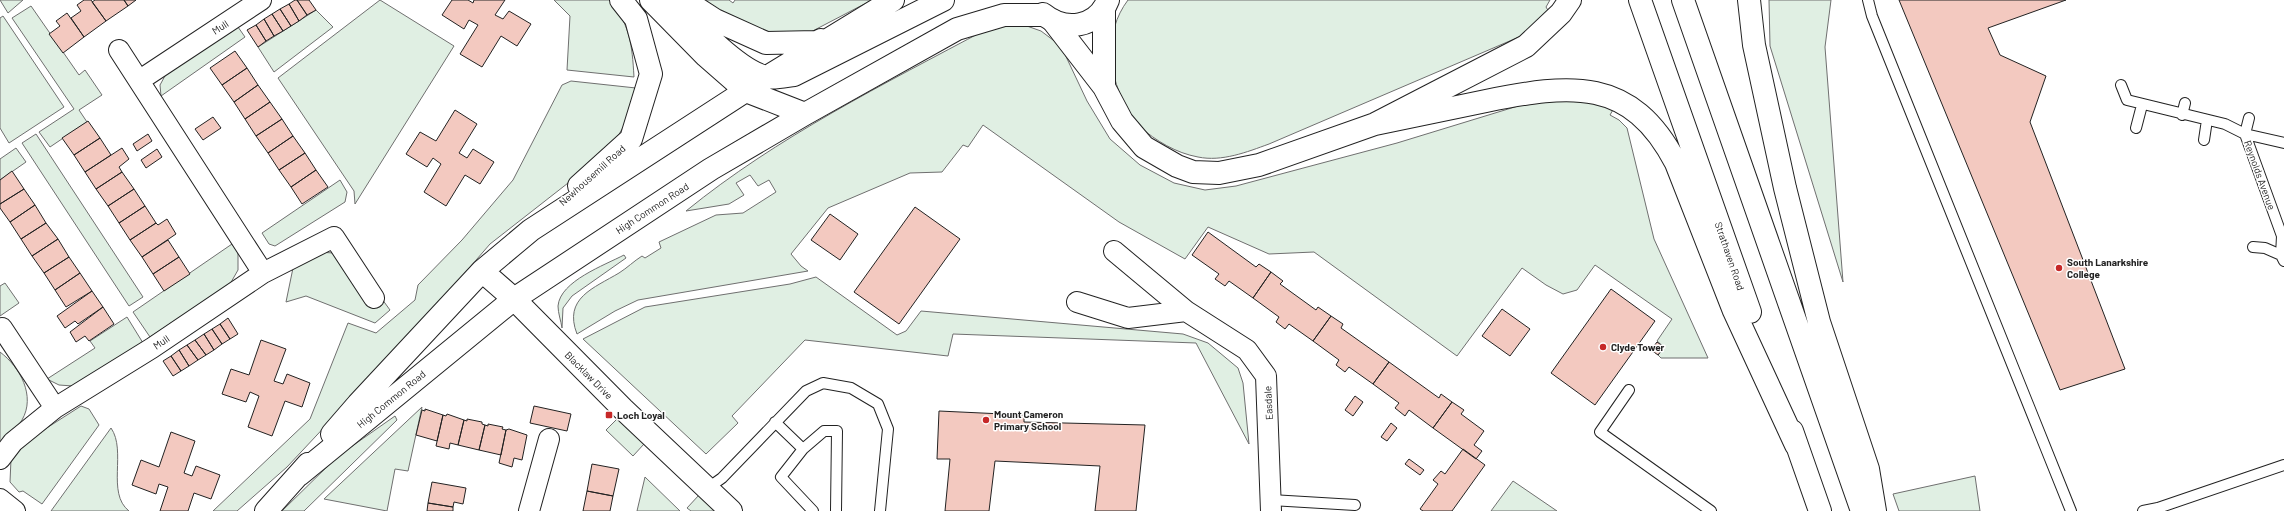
<svg xmlns="http://www.w3.org/2000/svg" width="2284" height="511" font-family="Barlow,sans-serif">
<rect width="100%" height="100%" fill="#fff"/>
<path fill="#e0efe3" stroke="#6f6f6f" d="M0 0H23L8 13Z
M380 0 454 46 355 204 354 191 278 78Z
M554 0H612C630 29 632 43 634 77L567 70 570 16Z
M702 0H729L733 3 735 0H872L803 36 759 33Z
M1128 0H1550L1546 7 1549 12 1526 34 1269 144C1247 152 1222 162 1198 157 1176 153 1156 141 1139 126 1135 122 1132 116 1129 111 1108 78 1103 33 1128 0Z
M1769 0H1831L1825 47 1843 282 1770 46Z
M31 6 79 75 85 70 102 95 79 110 87 122 50 147 39 132 74 109 12 18Z
M316 10 333 27 274 72 258 47Z
M3 16 64 107 9 143 0 128V18Z
M1005 24 1024 25 1041 31 1061 46 1087 101 1110 139 1140 165 1174 183 1205 190 1236 186 1397 143 1531 102 1557 96 1614 108 1610 115 1619 120 1627 128 1654 239 1708 358H1661L1658 355 1664 347 1657 341 1672 319 1595 265 1577 290 1563 294 1546 285 1522 268 1457 356 1314 252 1269 254 1208 227 1185 259 1119 222 983 125 968 147 963 145 942 172 910 173 828 208 791 254 801 266 808 271 638 300 615 311 577 334C563 298 594 288 619 273 627 268 634 261 642 256L645 258 661 248 659 242 716 215 743 213 776 192 769 180 758 186 750 175 736 183 744 195 729 204 686 211C777 137 884 84 987 29Z
M238 27 245 37 161 96 160 85 166 74Z
M571 81 636 88 629 117 614 143 577 176 490 244 418 327 331 420 287 467 237 511H213L310 419 348 323 376 333 415 300 418 285 462 240 513 180 562 85Z
M36 134 143 297 129 306 22 143Z
M16 148 26 162 0 180V159Z
M340 180 347 192 345 202 275 246 269 244 262 233Z
M232 244 238 252V270L230 284 150 337 133 312Z
M319 252 333 253 382 299 390 310 375 323 306 296 286 302 293 268Z
M624 255 626 258 572 296 563 308 562 328C561 321 558 313 558 306 560 281 605 265 624 255Z
M816 277 897 335 906 331 921 311 1183 334 1208 343 1238 368 1243 383 1249 444 1196 343 953 334 948 356 805 340 732 416 738 423 706 454 583 339 645 307 790 284Z
M5 283 19 303 0 316V286Z
M127 317 143 343 73 386 59 385 47 379 95 348 90 341Z
M0 352C20 367 36 396 22 420 17 428 6 435 0 442Z
M81 406 89 409 99 425 42 504 23 491 19 492 10 482 11 459 17 447Z
M422 407 408 471 395 469 387 511 324 499Z
M395 416 397 420 304 511H282L338 456Z
M618 418 644 444 633 456 606 430Z
M111 428C127 451 106 493 129 511H51Z
M1975 476 1980 511H1899L1893 494Z
M645 477 680 511H637Z
M1513 481 1557 511H1491Z
M699 495 715 511H691L687 508Z"/>
<path fill="#f3c9c0" stroke="#222" d="M84 0H91L106 21 84 37 71 18 81 11 77 5Z
M95 0H124L128 6 106 21 92 2Z
M124 0H136L128 6Z
M295 0H297L307 15 299 21 289 4Z
M297 0H309L316 10 307 15Z
M452 0H468L473 3 474 0H505L495 15 503 19 509 11 531 24 517 46 501 36 482 67 460 54 478 25 469 20 464 29 442 15Z
M1899 0H2066L1988 28 2000 55 2046 76 2030 122 2125 369 2060 390Z
M289 4 299 21 291 26 280 9Z
M280 9 291 26 283 31 272 14Z
M67 13 84 37 63 53 49 34 60 26 56 21Z
M272 14 283 31 274 36 264 19Z
M264 19 274 36 266 41 256 25Z
M256 25 266 41 258 47 247 30Z
M235 51 247 68 222 85 210 68Z
M247 68 258 85 234 102 222 85Z
M258 85 270 102 245 119 234 102Z
M270 102 282 119 256 136 245 119Z
M455 110 477 124 459 153 467 158 473 149 494 162 480 184 465 175 446 206 424 192 441 164 433 158 427 167 406 154 420 132 436 141Z
M213 117 221 128 203 140 195 129Z
M282 119 293 136 268 153 256 136Z
M88 121 100 138 74 155 62 138Z
M148 134 152 141 137 151 133 144Z
M293 136 305 153 279 170 268 153Z
M100 138 111 155 85 172 74 155Z
M122 148 129 159 119 167 122 172 96 189 85 172Z
M157 149 162 157 146 168 141 160Z
M305 153 316 170 291 187 279 170Z
M316 170 328 187 302 204 291 187Z
M12 171 24 189 0 204V180Z
M122 172 134 189 108 206 96 189Z
M24 189 35 205 10 222 0 208V204Z
M134 189 145 206 119 223 108 206Z
M35 205 46 223 21 239 10 222Z
M145 206 156 223 130 240 119 223Z
M915 207 960 239 899 324 854 292Z
M830 214 858 234 840 260 811 240Z
M167 219 176 234 142 257 130 240 156 223 158 225Z
M46 223 58 239 32 256 21 239Z
M1208 232 1256 267 1259 264 1271 272 1253 298 1229 281 1225 286 1215 279 1219 274 1192 255Z
M58 239 69 257 44 273 32 256Z
M168 240 179 257 153 274 142 257Z
M69 257 80 273 55 290 44 273Z
M179 257 190 274 164 291 153 274Z
M1271 272 1283 281 1280 284 1316 310 1318 307 1331 316 1313 341 1289 324 1285 329 1276 322 1279 317 1253 298Z
M80 273 92 291 66 307 55 290Z
M1611 289 1655 321 1595 405 1551 373Z
M92 291 103 307 78 324 75 321 65 328 57 316Z
M103 307 114 324 89 341 85 336 76 342 70 332Z
M1502 309 1530 329 1510 356 1482 336Z
M1331 316 1343 324 1341 328 1389 362 1373 384 1349 367 1345 372 1336 365 1339 360 1313 341Z
M228 318 238 334 230 339 220 324Z
M220 324 230 339 222 344 212 329Z
M212 329 222 344 214 350 204 334Z
M204 334 214 350 206 355 195 340Z
M195 340 206 355 198 360 187 345Z
M261 340 286 349 274 381 283 384 287 374 310 383 302 407 285 401 272 436 248 427 259 396 250 392 246 402 222 394 231 369 249 375Z
M1657 342 1664 347 1658 355 1651 350Z
M187 345 198 360 189 366 179 350Z
M179 350 189 366 181 371 171 356Z
M171 356 181 371 173 376 163 361Z
M1389 362 1439 398 1441 394 1452 402 1433 428 1409 410 1405 416 1395 408 1399 403 1373 384Z
M1355 396 1363 402 1353 416 1345 410Z
M1452 402 1464 410 1461 414 1484 431 1474 445 1482 451 1476 459 1433 428Z
M534 406 571 414 567 431 530 423Z
M425 409 443 415 437 441 416 435 422 410 425 411Z
M939 411 1024 415V422L1145 425 1136 511H1095L1100 466 995 461 989 511H945L950 459H937Z
M447 414 464 420 458 445 450 443 449 449 436 446 443 415 446 416Z
M467 419 482 422V424L485 425 479 450 458 445 464 420 467 421Z
M1391 423 1397 428 1387 441 1381 437Z
M488 424 503 427 502 429 506 430 501 455 479 450 485 425 488 426Z
M509 429 527 435 522 460 514 458 512 467 499 463 506 430Z
M171 432 195 441 184 473 192 476 196 466 220 475 211 499 194 493 188 511H160L168 487 159 484 156 494 132 485 141 460 159 467Z
M1463 449 1485 465 1452 511H1423L1420 509 1438 484 1433 480 1441 471 1445 474Z
M1409 459 1424 470 1420 475 1405 464Z
M592 464 619 469 613 496 587 491Z
M432 482 466 488 463 504 454 502 453 507 428 503Z
M587 491 613 496 610 511H583Z
M428 503 453 507V511H427Z"/>
<g fill="none" stroke-linecap="round" stroke-linejoin="round">
<g stroke="#222" stroke-width="12">
<path id="service" d="M1868 0 1872 16 2071 511
M2121 85 2127 100 2225 124 2245 134 2284 143
M2182 115 2185 103
M2136 128 2142 105
M2245 134 2282 236 2281 255 2284 261
M2245 134 2249 118
M2204 140 2207 120
M2253 247 2265 248 2281 255
M1629 390 1600 432 1711 511
M775 422 803 449
M708 488 722 478 806 391 823 383 851 388 878 404 888 429 880 511
M1271 500 1355 505
M813 511 781 477 803 449 824 431H837L836 511
M2143 511 2158 508 2284 465"/>
</g>
<g stroke="#222" stroke-width="22">
<path id="minor" d="M119 50 263 273
M140 80 261 0
M1114 251 1186 311 1247 350 1266 376 1271 511
M1077 302 1128 318 1186 311
M0 329 2 328 55 408
M0 459 13 442 55 408 152 348 263 273 334 237 374 298
M0 499 15 511
M529 511 549 439"/>
</g>
<g stroke="#222" stroke-width="24">
<path id="tertiary" d="M651 0 706 56 746 91 805 114
M672 0C693 22 737 70 766 77 774 79 786 76 794 75L943 0
M684 0 715 20 766 43 817 42 821 40
M1043 14C1065 32 1097 28 1108 0
M579 186 631 139 651 74 636 19 621 0
M482 271 514 299 623 409 731 511
M332 434 358 404 482 271 531 230 767 77 893 0
M299 475 514 299 711 169 805 114 957 29 1004 15H1044
M266 511 308 464"/>
</g>
<g stroke="#222" stroke-width="24">
<path id="primary" d="M1640 0 1750 312
M1683 0 1862 511
M1749 0 1754 45 1785 188 1819 322 1868 469 1875 511
M1104 9V87
M1053 21 1104 87 1122 121 1144 147 1177 166 1193 172 1219 173 1259 165 1375 124 1526 46 1561 13 1570 0
M1375 124C1412 116 1449 109 1486 101 1570 84 1631 76 1676 163L1734 311 1796 445
M1792 431 1820 511"/>
</g>
<use href="#service" stroke="#fff" stroke-width="10"/>
<use href="#minor" stroke="#fff" stroke-width="20"/>
<use href="#tertiary" stroke="#fff" stroke-width="22"/>
<use href="#primary" stroke="#fff" stroke-width="22"/>
</g>
<g fill="#c62828" stroke="#fff" stroke-width="1.5">
<circle cx="2059" cy="268" r="4"/>
<circle cx="1603" cy="347" r="4"/>
<rect x="605" y="411" width="8" height="8" rx="2"/>
<circle cx="986" cy="420" r="4"/>
</g>
<g text-anchor="middle" dominant-baseline="central" stroke-width="3" stroke-linejoin="round" paint-order="stroke">
<g font-size="10" fill="#222" stroke="#fff">
<text transform="translate(220 27) rotate(-33)">Mull</text>
<text transform="translate(592 175) rotate(-42)">Newhousemill Road</text>
<text transform="translate(2260 175) rotate(70)">Reynolds Avenue</text>
<text transform="translate(652 208) rotate(-33)">High Common Road</text>
<text transform="translate(1730 256) rotate(71)">Strathaven Road</text>
<text transform="translate(161 342) rotate(-34)">Mull</text>
<text transform="translate(589 375) rotate(45)">Blacklaw Drive</text>
<text transform="translate(391 399) rotate(-39)">High Common Road</text>
<text transform="translate(1268 403) rotate(-93)">Easdale</text>
</g>
<g font-size="10" font-weight="bold" fill="#222" stroke="#fff" text-anchor="start">
<text x="2067" y="262">South Lanarkshire<tspan x="2067" dy="12">College</tspan></text>
<text x="1611" y="347">Clyde Tower</text>
<text x="994" y="414">Mount Cameron<tspan x="994" dy="12">Primary School</tspan></text>
<text x="617" y="415">Loch Loyal</text>
</g>
</g>
</svg>
